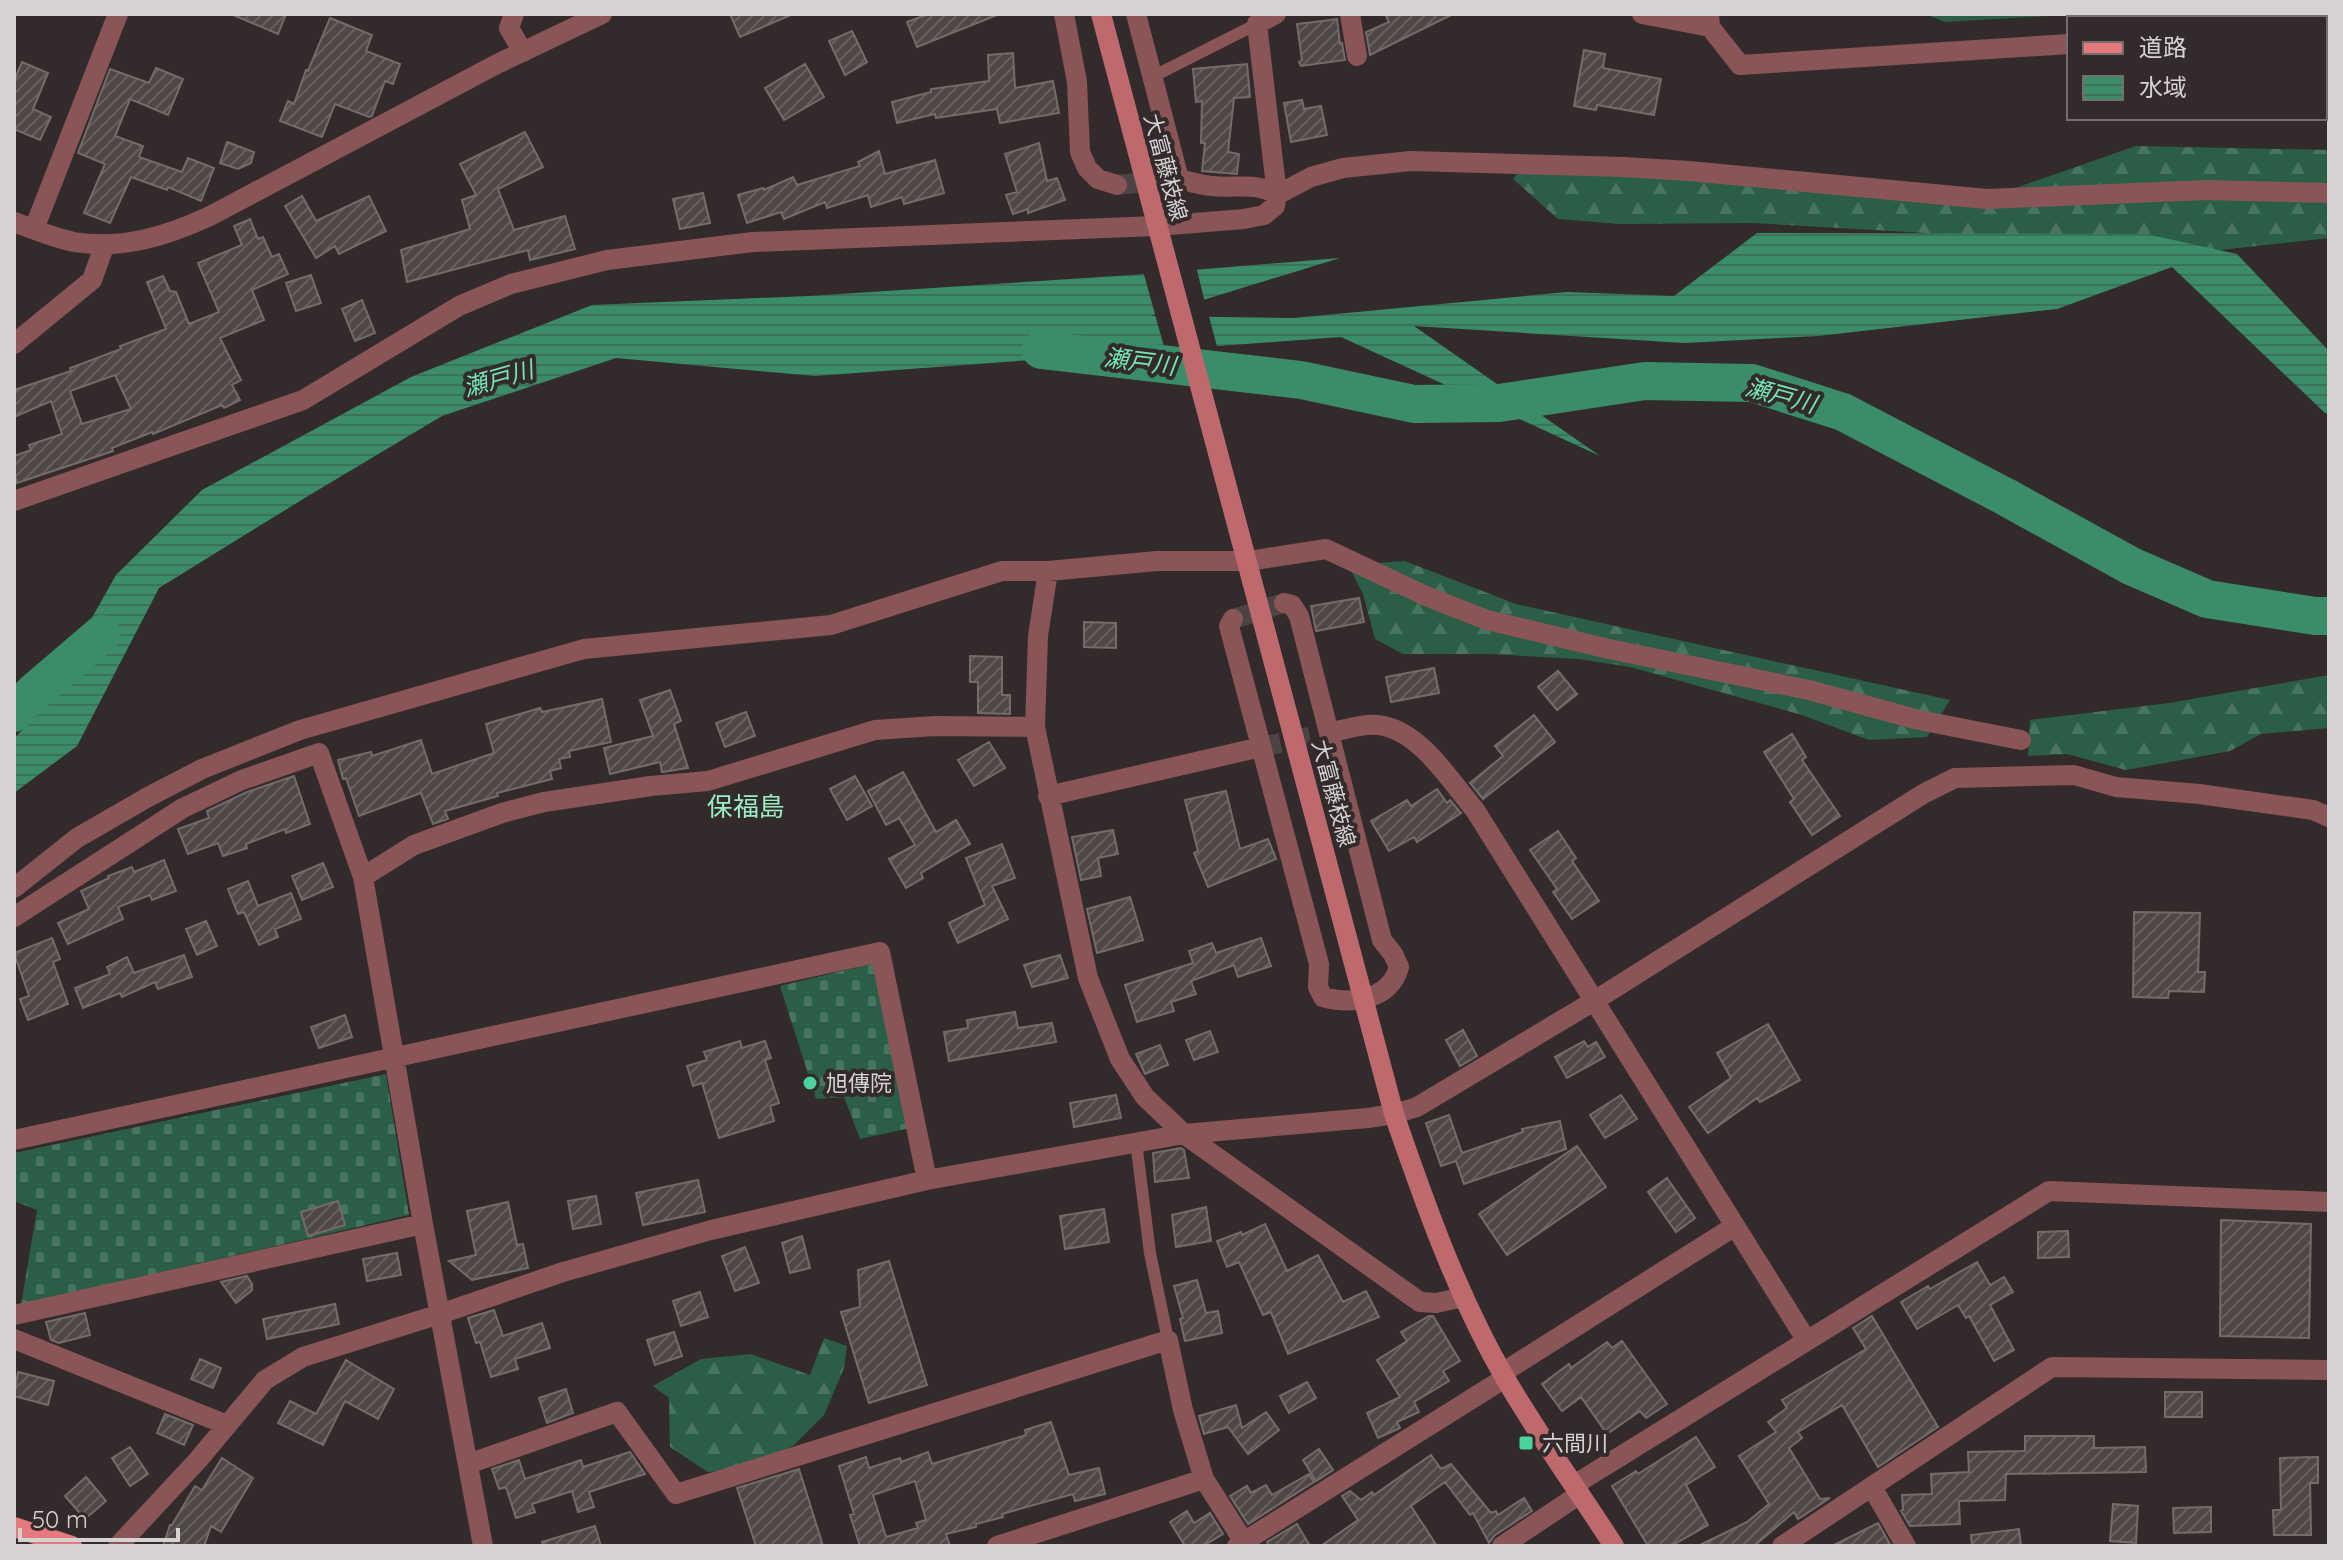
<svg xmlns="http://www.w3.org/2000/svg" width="2343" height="1560" font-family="Quicksand,'Noto Sans JP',sans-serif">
<defs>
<pattern id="forest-firs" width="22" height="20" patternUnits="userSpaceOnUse" patternTransform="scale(2)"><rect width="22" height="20" fill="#2b5e47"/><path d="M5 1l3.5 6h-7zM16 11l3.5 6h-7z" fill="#497461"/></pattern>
<pattern id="cemetery-stones" width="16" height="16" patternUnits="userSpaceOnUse" patternTransform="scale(2)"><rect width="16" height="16" fill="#2b5e47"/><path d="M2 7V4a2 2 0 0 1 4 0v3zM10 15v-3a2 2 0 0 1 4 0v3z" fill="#497461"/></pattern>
<pattern id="water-rules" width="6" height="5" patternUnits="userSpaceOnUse" patternTransform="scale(2)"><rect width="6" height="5" fill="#3b8d69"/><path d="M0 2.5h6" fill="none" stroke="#3d725a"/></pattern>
<pattern id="building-hatch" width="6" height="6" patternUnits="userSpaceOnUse" patternTransform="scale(2)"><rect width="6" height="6" fill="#4f4646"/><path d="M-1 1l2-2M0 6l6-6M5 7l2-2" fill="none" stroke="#686060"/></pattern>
</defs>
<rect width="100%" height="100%" fill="#332b2b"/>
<path fill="url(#forest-firs)" d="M2177 14H2277L2273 18H2171Z
M2136 146 2329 150V238L2220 250 1752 223 1620 224 1558 219 1513 179 1519 171 2007 191Z
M1405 561 1516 604 1950 700 1927 737 1869 740 1802 715 1630 667 1579 659 1489 654H1403L1375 639 1363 594 1348 565Z
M2329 675V728L2261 734 2230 751 2126 770 2067 754 2028 756 2030 720 2169 703Z
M824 1338 847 1346 844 1368 824 1415 794 1445 749 1468 708 1472 670 1447 669 1398 653 1386 701 1359 751 1354 810 1375Z"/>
<path fill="url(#cemetery-stones)" d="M874 963 910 1128 860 1139 844 1097 816 1099 780 986Z
M386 1074 409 1215 21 1305 37 1210 14 1201V1153Z"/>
<path fill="#2b5e47" d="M1925 14H2083L1945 22Z"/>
<path fill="url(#water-rules)" d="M1757 233 2146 234 2237 254 2329 351V414L2325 413 2172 267 2057 309 1818 336 1684 343 1414 326 1600 456 1341 337 815 376 616 358 442 416 308 496 159 588 77 746 14 793V738L36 717 116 575 202 490 411 377 592 305 809 296 1133 275 1340 258 1151 316 1294 318 1567 292 1674 296Z"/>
<path fill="#332b2b" d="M1196 266 1205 303 1173 313H1208L1218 350 1166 354 1143 271Z"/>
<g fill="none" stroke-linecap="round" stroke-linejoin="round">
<path stroke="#3b8d69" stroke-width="38" d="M1041 350 1301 380 1414 404 1499 403 1645 381 1752 383 1843 412 2006 497 2131 566 2207 599 2315 616H2329
M14 713 34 692 102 634"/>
</g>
<path fill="url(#building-hatch)" stroke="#756b6b" stroke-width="2" fill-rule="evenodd" d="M231 14H286L278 34Z
M730 14H793L740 37Z
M928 14H997V15L917 47 907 22Z
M1385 14H1453L1370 55 1366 32 1389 22Z
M330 18 372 35 366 51 400 64 393 84 385 81 372 116 369 117 335 104 322 137 280 121 288 101 294 104 306 70 308 71Z
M1337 19 1340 44 1342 43 1345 60 1301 66 1299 62 1302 60 1297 24Z
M852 31 867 62 845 75 829 41Z
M1584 50 1605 54 1603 68 1661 79 1654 115 1597 105 1596 110 1574 106Z
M1013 53 1015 88 1053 81 1059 113 1000 123 997 109 936 118 935 114 897 123 892 102 931 92V89L989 81 988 55Z
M22 62 48 73 33 109 51 117 40 140 14 129V81Z
M805 64 824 97 784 120 765 88Z
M1247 64 1250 97 1234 98 1228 152 1239 154 1237 174 1202 171 1205 143H1201L1202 101 1196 102 1193 69Z
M156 68 183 79 168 115 130 99 115 136 143 146 139 157 182 172 188 158 214 168 201 201 168 187 167 190 131 177 110 223 84 213 105 164 78 153 110 69 149 83Z
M1302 100 1304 109 1321 106 1327 135 1291 142 1284 103Z
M525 132 543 167 498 189 514 230 565 216 575 249 530 260 528 250 407 282 401 250 470 229 462 200 476 195 460 164Z
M227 142 254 152 251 163 238 169 220 163Z
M1039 143 1047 181 1057 178 1065 200 1028 213V209L1013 214 1006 195 1017 192 1005 154Z
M879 151 885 174 935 160 944 193 904 204 902 197 871 207 868 195 827 208 825 202 784 219 781 212 747 223 738 195 763 188 764 190 793 177 797 185 860 166 858 162Z
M703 193 710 223 680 229 673 199Z
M302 196 316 221 369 196 386 231 339 254 335 246 316 258 285 206Z
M250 219 258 239 263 237 272 257 279 254 288 274 252 290 264 320 220 338 241 380 232 385 240 400 224 408 222 405 153 434 152 432 112 448 113 451 17 483 14 472V456L31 450 29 445 62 434 51 401 14 417V390L71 371 70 368 121 349 120 346 166 329 147 282 163 276 170 291 176 292 189 324 219 312 198 263 242 245 234 226ZM115 375 131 409 82 424 70 391Z
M311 275 321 303 296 311 286 283Z
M362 300 375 333 355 341 342 309Z
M1359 598 1364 622 1316 631 1311 606Z
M1084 622 1116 623V648L1084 647Z
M970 656 1002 657V695H1010V714L978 713V682H970Z
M1434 668 1439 693 1391 702 1386 677Z
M1558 671 1577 694 1557 710 1538 687Z
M670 690 681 721 674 724 688 768 662 772 660 762 610 774 604 748 653 736 640 700Z
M602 699 611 742 569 751 570 757 559 759 561 768 550 771 552 779 497 793 498 796 445 811 448 819 433 824 421 793 359 816 346 778 343 779 338 760 371 752 372 756 421 740 432 774 494 753 486 724 540 708 542 712Z
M746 712 755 736 725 747 716 723Z
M1534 715 1555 742 1483 799 1470 783 1503 756 1495 746Z
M1792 734 1806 757 1802 760 1840 816 1812 835 1790 802 1794 799 1764 752Z
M989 742 1005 768 974 786 958 760Z
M903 772 936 832 956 820 970 844 921 873 923 878 906 888 889 859 915 845 899 818 886 825 868 791Z
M294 776 310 824 286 833 285 829 246 844 247 848 223 856 218 843 188 854 178 829 209 818 207 811 247 792Z
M855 776 872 806 847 820 830 789Z
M1437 789 1447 803 1450 800 1461 813 1417 842 1414 837 1389 851 1371 821 1407 800 1411 806Z
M1226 791 1240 849 1268 839 1276 859 1208 887 1194 853 1198 851 1185 800Z
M1113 830 1118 854 1098 858 1101 876 1081 880 1072 837Z
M1558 831 1576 858 1572 861 1599 901 1572 919 1553 892 1557 889 1530 850Z
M1002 844 1015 878 992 886 1008 919 958 943 949 923 985 905 966 858Z
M164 860 176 891 152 900 150 895 118 907 123 919 68 944 58 923 89 909 81 891 109 878 108 876 132 867 134 872Z
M323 863 333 887 302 900 292 876Z
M248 881 258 906 291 893 301 919 275 929 278 937 259 945 244 912 238 914 228 889Z
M1130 897 1143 940 1097 953 1087 909Z
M2134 912 2200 913 2198 972H2205L2204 992 2169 991 2168 998 2133 997Z
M206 921 217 946 197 955 186 929Z
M52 938 60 959 53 962 68 1004 28 1020 20 999 29 996 14 953Z
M1261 938 1271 966 1238 977 1234 965 1191 981 1196 994 1171 1002 1174 1011 1137 1022 1125 985 1193 963 1189 951 1212 943 1216 953Z
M184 955 192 977 158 989 155 982 122 997 120 993 83 1008 75 988 110 974 107 967 127 957 134 973Z
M1060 955 1068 978 1032 987 1024 965Z
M1015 1012 1018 1028 1052 1023 1056 1042 949 1061 944 1032 968 1028 967 1020Z
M345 1015 352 1037 319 1048 311 1027Z
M1768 1024 1800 1080 1760 1102 1757 1098 1708 1133 1689 1107 1731 1078 1717 1053Z
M1463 1030 1477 1056 1460 1066 1446 1040Z
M1210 1031 1218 1052 1194 1060 1186 1040Z
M740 1041 742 1048 765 1041 771 1058 765 1060 779 1103 770 1106 774 1121 719 1138 702 1083 693 1086 687 1066 707 1060 704 1052Z
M1584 1041 1588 1047 1596 1042 1605 1057 1567 1078 1555 1057Z
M1160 1045 1168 1065 1145 1074 1136 1054Z
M1116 1095 1121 1118 1074 1127 1070 1103Z
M1621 1095 1637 1119 1605 1138 1590 1115Z
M1449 1115 1462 1153 1523 1132 1522 1129 1560 1121 1566 1149 1464 1184 1456 1161 1441 1166 1426 1123Z
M1577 1146 1606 1187 1507 1255 1479 1214Z
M1181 1148 1184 1150 1189 1178 1155 1182 1153 1153Z
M1667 1178 1695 1218 1676 1232 1648 1192Z
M698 1180 705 1212 643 1225 636 1193Z
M596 1196 601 1224 573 1229 568 1201Z
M338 1201 345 1225 308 1236 301 1212Z
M508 1202 517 1245 523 1244 528 1268 472 1280 449 1261 476 1255 467 1211Z
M1206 1207 1211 1241 1176 1247 1172 1215Z
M1104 1209 1109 1242 1065 1249 1060 1216Z
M2221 1220 2311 1224 2309 1338 2220 1336Z
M1265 1224 1287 1271 1318 1255 1343 1302 1366 1291 1379 1317 1288 1354 1271 1312 1263 1315 1239 1262 1227 1267 1217 1241 1241 1232 1242 1235Z
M2068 1231 2069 1257 2038 1258V1232Z
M802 1236 810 1268 790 1273 782 1243Z
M745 1247 759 1283 735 1291 722 1256Z
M397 1253 401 1275 367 1281 363 1259Z
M889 1261 927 1385 869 1403 841 1312 860 1307 858 1270Z
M1977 1262 1990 1285 2004 1277 2013 1292 1990 1305 2014 1350 1994 1361 1969 1316 1966 1318 1958 1305 1917 1329 1901 1302 1928 1286 1930 1289Z
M247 1276 252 1284V1290L236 1303 221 1282Z
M1197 1280 1206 1313 1218 1311 1222 1333 1185 1341 1180 1319 1183 1318 1174 1286Z
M700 1292 708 1317 681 1326 673 1301Z
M335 1304 339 1324 267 1339 263 1319Z
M494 1310 503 1336 542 1323 550 1348 515 1359 518 1369 491 1377 480 1342 476 1343 468 1318Z
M85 1313 90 1335 59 1343 51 1340 46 1322Z
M1429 1316H1433L1460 1361 1443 1371 1449 1381 1414 1402 1419 1412 1397 1422 1400 1428 1378 1438 1367 1413 1400 1397 1377 1360 1407 1341 1401 1332Z
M1872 1316 1938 1427 1878 1467 1842 1405 1798 1432 1802 1438 1789 1448 1820 1499 1830 1498 1798 1519 1794 1512 1754 1546H1698L1747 1522 1769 1504 1739 1456 1776 1432 1768 1422 1787 1408 1782 1400 1866 1349 1853 1328Z
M674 1332 682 1356 655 1365 647 1340Z
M1622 1341 1667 1404 1646 1418 1640 1411 1607 1434 1581 1397 1562 1411 1542 1384 1569 1364 1571 1368 1607 1342 1612 1348Z
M200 1359 221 1368 213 1388 191 1379Z
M346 1360 394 1389 378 1419 345 1401 323 1445 278 1423 290 1401 316 1414Z
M18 1372 54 1381 48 1405 14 1396Z
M1307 1382 1316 1398 1289 1413 1280 1396Z
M566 1389 573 1413 547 1423 539 1398Z
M2165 1392H2202V1417H2165Z
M1236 1405 1242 1428 1266 1412 1279 1430 1248 1454 1228 1427 1204 1434 1199 1416Z
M165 1414 193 1425 184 1445 157 1433Z
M1051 1422 1069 1475 1099 1468 1105 1494 1075 1501 1073 1494 1002 1514 1003 1517 976 1524V1527L946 1534 950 1546H860L850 1515 854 1514 839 1466 866 1457 869 1468 900 1458 901 1462 928 1452 932 1464 1026 1435 1025 1430ZM915 1481 926 1520 916 1523 918 1528 886 1537 873 1495Z
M2025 1436H2094V1448L2145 1447 2146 1472 2006 1474 2005 1500 1959 1501 1960 1524 1910 1526 1901 1511 1903 1510 1902 1495 1932 1494 1931 1474 1969 1472 1968 1452 2025 1451Z
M1696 1437 1715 1467 1686 1485 1708 1525 1671 1546H1648L1612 1486 1636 1471 1638 1474Z
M130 1447 148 1474 130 1486 112 1458Z
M1319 1449 1333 1470 1316 1481 1303 1460Z
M630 1452 645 1474 589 1492 594 1507 578 1512 572 1491 532 1504 535 1512 516 1518 506 1487 499 1489 492 1469 519 1460 525 1479 581 1460 583 1467Z
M1431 1455 1441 1469 1451 1464 1491 1513 1496 1511 1498 1515 1524 1498 1532 1511 1495 1535 1489 1543 1473 1513 1470 1515 1445 1482 1411 1506 1437 1546H1321L1358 1520 1342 1496 1350 1491 1361 1500 1372 1492 1374 1495Z
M2318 1457V1483H2310L2311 1535H2274L2273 1510H2281L2280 1458Z
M222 1458 253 1478 221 1532 211 1526 204 1546H163L170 1525H172L195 1486 202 1490Z
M799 1469 823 1546H756L737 1488Z
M1309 1474 1314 1482 1248 1524 1230 1496 1247 1486 1251 1493 1266 1485 1272 1495Z
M86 1477 106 1501 85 1519 65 1496Z
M2113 1504 2138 1506 2136 1543 2110 1541Z
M2211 1507V1532L2174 1533 2173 1508Z
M1187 1511 1194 1523 1210 1513 1223 1534 1203 1546H1185L1170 1522Z
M1878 1523 1891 1546H1832Z
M1297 1524 1310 1546H1269L1267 1542Z
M595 1526 601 1546H543L542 1542Z
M2019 1529 2021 1546H1972L1971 1535Z"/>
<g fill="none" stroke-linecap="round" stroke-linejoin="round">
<path stroke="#4c4444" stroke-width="20" stroke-dasharray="20 10" stroke-linecap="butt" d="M1117 185 1179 179
M1233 619 1284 603
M1261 747 1329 733"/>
<path stroke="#8a5557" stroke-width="12" d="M1152 77 1257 24
M1136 1142 1150 1253 1168 1340"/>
<path stroke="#8a5557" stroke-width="20" d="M514 14 509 28 523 52
M1064 14 1077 82 1080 152 1087 168 1098 179 1117 185
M1276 14 1257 24 1277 195 1311 177 1343 168 1411 161 1624 167 1689 171 1987 199 2206 190 2329 193
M1350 14 1357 56
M1642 14 1710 27
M1709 14 1710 27 1740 65 2069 44
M2325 28H2329
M34 229 118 14
M14 344 92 280 105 244
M14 501 303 400 459 306 511 284 607 260 753 242 1157 226 1244 219 1264 215 1275 206 1277 195C1255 181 1237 189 1212 186 1201 185 1190 182 1179 179L1136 14
M1048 571 1038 636 1035 727 1088 978 1120 1059 1145 1097 1184 1134 1420 1302 1436 1303 1464 1297
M1233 619 1229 626 1319 964 1318 987 1323 997C1352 1005 1390 1000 1399 967L1393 954 1382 940 1299 616 1292 605 1284 603
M1329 733C1347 729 1366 722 1384 726 1422 734 1451 782 1475 810L1807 1341
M1048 796 1261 747
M363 877 414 845 502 813 544 802 651 786 708 781 875 730 935 726 1035 727
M14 888 77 838 148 797 202 769 300 730 584 649 831 625 1002 571H1048L1157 561H1248L1326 549 1426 596 1487 620 1609 649 1809 690 1919 720 2021 740
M14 917 183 808 242 780 319 753 363 877 423 1224 483 1546
M14 1140 880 952 927 1180
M14 1315 423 1224
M14 1339 227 1425
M1502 1373 1735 1226
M468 1464 617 1412 676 1494 1168 1340 1183 1410 1204 1479 1244 1542
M1574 1485 2049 1191 2329 1202
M1872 1487 1906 1546
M118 1546 198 1460 265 1380 303 1357 440 1314 563 1272 711 1230 927 1180 1184 1134 1368 1118 1394 1114 1417 1107 1594 1001 1923 794 1955 778 2074 775 2116 787 2199 794 2313 810 2329 817
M997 1546 1204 1479
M1237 1546 1505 1378
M1502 1546 1580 1494
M1782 1546 2052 1367 2329 1370"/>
<path stroke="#8a5557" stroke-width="20" d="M14 222C33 229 54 238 74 242 122 250 167 236 210 216L497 64 602 14"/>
<path stroke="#bd696d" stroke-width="20" d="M1101 14 1394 1114C1425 1204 1457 1295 1505 1378 1538 1435 1578 1490 1614 1546"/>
<path stroke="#e5797e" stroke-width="20" d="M14 1527 72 1546"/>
</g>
<g fill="#4cd39b" stroke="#332b2b" stroke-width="3">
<circle cx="810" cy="1083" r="8"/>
<rect x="1518" y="1435" width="16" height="16" rx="4"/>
</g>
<g text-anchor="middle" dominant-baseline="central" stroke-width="8" stroke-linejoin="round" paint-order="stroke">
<g font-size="22" fill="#d7d2d2" stroke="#332b2b">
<text transform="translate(1166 167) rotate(75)">大富藤枝線</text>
<text transform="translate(1334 793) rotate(75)">大富藤枝線</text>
</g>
<g font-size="22" fill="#d7d2d2" stroke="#332b2b" text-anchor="start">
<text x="826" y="1083">旭傳院</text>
<text x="1542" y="1443">六間川</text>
</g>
<g font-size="24" font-style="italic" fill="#75e5b1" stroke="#332b2b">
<text transform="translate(1140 361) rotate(7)">瀬戸川</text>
<text transform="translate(498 378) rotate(-16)">瀬戸川</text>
<text transform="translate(1781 395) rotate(15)">瀬戸川</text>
</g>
<g font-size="26" fill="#9aedc4" stroke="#332b2b">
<text x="746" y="806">保福島</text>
</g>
</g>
<rect width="2343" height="1560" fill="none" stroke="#d7d2d2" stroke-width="32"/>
<rect x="2067" y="16" width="260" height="104" fill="#332b2b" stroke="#756e6e" stroke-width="2"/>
<rect x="2083" y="42" width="40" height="12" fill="#e5797e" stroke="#756e6e" stroke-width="2"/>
<text x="2139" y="56" font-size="24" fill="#d7d2d2">道路</text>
<rect x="2083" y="76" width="40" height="24" fill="url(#water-rules)" stroke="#756e6e" stroke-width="2"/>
<text x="2139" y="96" font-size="24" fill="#d7d2d2">水域</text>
<path d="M20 1528v12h158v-12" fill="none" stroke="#d7d2d2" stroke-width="4"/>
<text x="32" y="1528" font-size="24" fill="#d7d2d2" stroke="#332b2b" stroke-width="6" paint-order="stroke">50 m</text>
</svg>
